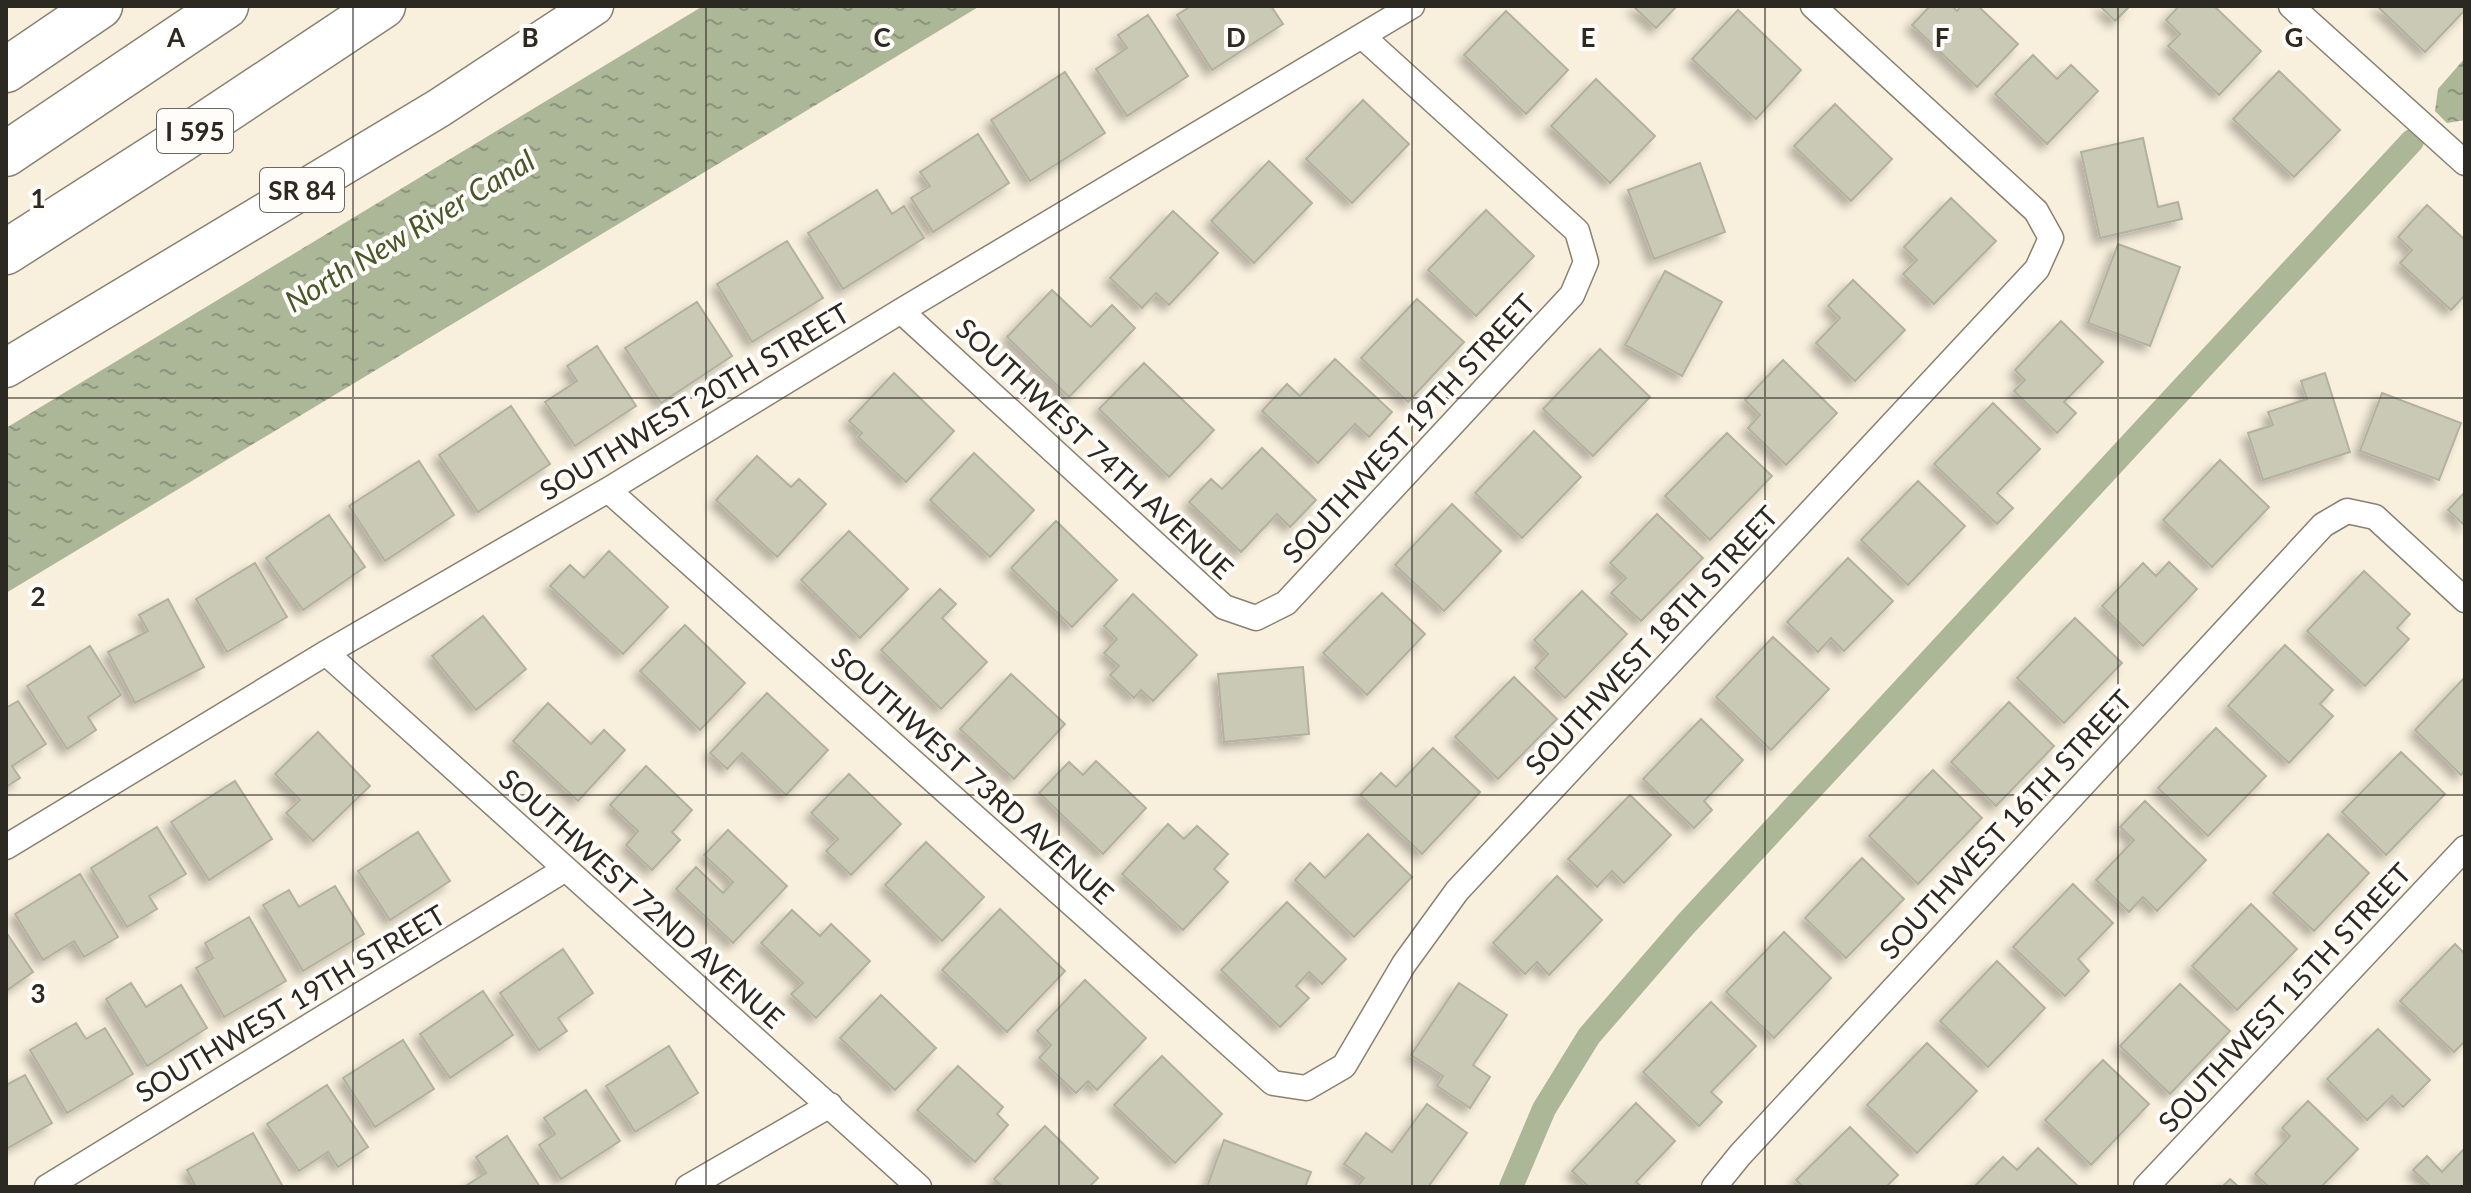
<svg xmlns="http://www.w3.org/2000/svg" width="2471" height="1193" font-family="Lato,sans-serif">
<defs>
<pattern id="water-ripples" width="26" height="14" patternUnits="userSpaceOnUse" patternTransform="scale(2)"><rect width="26" height="14" fill="#acb798"/><path d="M2 4q2-2 4 0t4 0M15 11q2-2 4 0t4 0" fill="none" stroke="#8c957c"/></pattern>
<filter id="shadow"><feDropShadow dx="-6" dy="6" stdDeviation="4" flood-color="#0004"/></filter>
</defs>
<rect width="100%" height="100%" fill="#f8efdd"/>
<path fill="url(#water-ripples)" d="M703 6H980L6 593V428Z
M2465 58V120L2447 123 2435 111 2438 89Z"/>
<g fill="none" stroke-linecap="round" stroke-linejoin="round">
<path stroke="#acb798" stroke-width="24" d="M1511 1187 1544 1109 1589 1036 1685 925 2412 141"/>
</g>
<path fill="#cac9b6" stroke="#b2b19f" stroke-width="2" filter="url(#shadow)" d="M1191 6H1271L1283 24 1212 70 1177 15Z
M1633 6H1677L1656 28Z
M1930 6H1952L1957 11 1961 6H1978L2018 44 1977 87 1912 25Z
M2100 6H2130L2115 21Z
M2179 6H2214L2261 51 2219 95 2168 46 2180 34 2166 20Z
M2377 6H2465V10L2425 52Z
M1738 10 1801 70 1756 119 1692 59Z
M1506 11 1568 70 1526 114 1464 55Z
M1148 15 1188 76 1127 116 1096 69 1127 48 1118 35Z
M2033 55 2057 79 2071 65 2098 91 2047 144 1995 94Z
M2279 71 2340 130 2294 177 2233 119Z
M1065 72 1105 133 1030 181 991 120Z
M1596 79 1655 136 1610 183 1551 126Z
M1363 100 1409 144 1352 203 1306 159Z
M1835 104 1892 159 1851 201 1794 146Z
M978 134 1009 183 933 232 911 198 930 186 920 172Z
M2143 138 2158 207 2178 202 2182 219 2100 238 2081 152Z
M1269 161 1312 203 1254 263 1211 221Z
M1700 163 1725 232 1654 259 1628 190Z
M877 190 892 214 904 206 924 238 843 289 808 233Z
M1951 198 1996 241 1934 304 1903 274 1917 260 1904 247Z
M2427 205 2465 240V295L2451 310 2400 263 2412 250 2398 237Z
M1486 210 1534 256 1476 316 1428 270Z
M1173 211 1218 253 1169 305 1156 293 1142 308 1110 278Z
M787 241 823 298 752 342 717 284Z
M2118 244 2180 267 2150 346 2088 323Z
M1665 271 1722 302 1682 376 1625 345Z
M1853 280 1905 330 1855 381 1816 343 1840 318 1828 306Z
M1052 290 1091 327 1112 305 1135 328 1069 397 1007 337Z
M1417 299 1464 342 1408 402 1361 358Z
M697 302 732 356 661 403 625 348Z
M2061 321 2103 362 2064 402 2076 413 2057 433 2014 391 2025 380 2015 370Z
M597 346 636 406 575 446 545 402 577 381 567 366Z
M1600 349 1650 397 1593 456 1543 409Z
M1335 359 1392 412 1369 437 1355 424 1318 463 1262 411 1287 384 1300 396Z
M1783 360 1837 413 1786 465 1748 428 1760 415 1745 400Z
M1144 363 1214 430 1169 477 1099 409Z
M894 373 954 431 906 482 858 437 862 433 849 421Z
M2325 373 2350 452 2263 480 2248 433 2273 425 2268 412 2307 399 2301 381Z
M2382 393 2461 423 2439 480 2360 451Z
M1993 403 2040 449 1997 493 2013 508 1997 524 1934 464Z
M511 406 550 464 478 512 439 455Z
M1534 431 1581 477 1522 538 1475 493Z
M1727 433 1772 476 1710 540 1665 496Z
M1262 448 1316 500 1290 527 1277 514 1241 552 1189 502 1211 479 1222 489Z
M974 453 1034 510 990 557 930 500Z
M757 456 791 487 799 479 826 504 777 557 716 500Z
M2220 460 2269 507 2212 567 2163 520Z
M419 461 454 515 385 561 349 506Z
M1918 481 1965 526 1908 585 1861 540Z
M2465 492V526L2448 510Z
M1452 504 1501 551 1444 611 1395 565Z
M1657 514 1703 558 1641 621 1611 593 1626 578 1610 563Z
M329 515 365 567 303 610 266 558Z
M1056 521 1117 580 1072 627 1011 568Z
M849 531 908 589 860 638 801 580Z
M609 551 668 607 623 654 550 586 570 565 584 578Z
M1848 558 1893 601 1844 651 1831 638 1818 652 1787 622Z
M2169 562 2197 589 2143 646 2102 606 2143 563 2156 576Z
M255 563 287 617 227 652 196 599Z
M2364 571 2410 614 2397 628 2409 639 2365 686 2307 631Z
M940 589 956 604 942 618 987 662 941 709 881 650Z
M1582 591 1627 634 1565 698 1535 668 1548 654 1534 640Z
M1382 593 1425 634 1367 695 1323 653Z
M1133 594 1197 655 1153 701 1141 690 1134 698 1110 675 1119 666 1104 653 1117 639 1104 626Z
M168 599 204 667 135 703 108 652 148 631 139 615Z
M483 616 526 669 476 710 432 656Z
M2075 618 2122 663 2064 723 2017 678Z
M685 625 745 683 700 730 640 671Z
M1773 637 1829 689 1771 750 1716 697Z
M2285 645 2333 690 2320 704 2333 716 2289 763 2228 706Z
M90 646 121 695 88 717 96 730 67 749 27 686Z
M1303 667 1309 734 1224 742 1218 674Z
M1011 674 1065 724 1014 779 960 729Z
M1514 677 1557 719 1498 779 1455 737Z
M2465 677V770L2461 775 2415 730Z
M767 693 828 750 786 795 742 753 727 769 710 753Z
M18 701 46 744 12 766 20 778 6 787V708Z
M2009 702 2054 746 1996 806 1951 762Z
M548 703 591 744 604 730 625 750 578 801 513 741Z
M1701 719 1743 760 1704 801 1712 810 1694 828 1643 779Z
M2216 728 2266 776 2208 836 2158 788Z
M318 732 370 786 313 841 286 813 300 800 275 774Z
M1433 748 1480 792 1422 854 1360 795 1381 773 1396 787Z
M2401 752 2445 794 2386 855 2342 812Z
M1096 761 1146 808 1103 854 1039 793 1069 762 1083 775Z
M646 766 692 810 672 832 680 840 652 870 626 845 638 831 610 805Z
M1933 770 1982 818 1918 884 1869 836Z
M849 774 901 824 851 875 826 851 838 839 811 813Z
M235 781 272 839 209 880 171 822Z
M1630 795 1671 835 1624 883 1612 871 1597 887 1568 859Z
M2145 801 2206 860 2157 911 2143 897 2129 912 2096 880 2134 840 2120 827Z
M1168 824 1184 839 1197 826 1228 854 1214 869 1228 882 1183 930 1122 874Z
M157 827 186 874 149 896 157 909 127 927 91 868Z
M728 830 787 886 733 943 676 889 696 867 723 893 733 882 704 855Z
M418 832 450 881 390 920 358 871Z
M1368 834 1412 877 1354 937 1295 880 1310 863 1325 878Z
M2328 834 2369 873 2314 931 2273 893Z
M926 842 984 897 942 941 885 885Z
M1862 858 1904 899 1846 958 1805 918Z
M80 874 118 937 84 957 74 941 43 960 15 914Z
M1557 876 1602 920 1549 975 1537 962 1525 974 1493 943Z
M2073 884 2113 923 2078 959 2089 971 2065 996 2013 947Z
M335 886 364 934 303 971 263 905 289 890 299 907Z
M1287 902 1346 959 1322 984 1309 972 1296 986 1309 998 1280 1027 1221 970Z
M2251 904 2297 949 2237 1010 2192 966Z
M1000 909 1065 971 1007 1032 942 970Z
M792 910 820 936 831 924 870 961 816 1018 791 994 803 983 761 943Z
M249 917 286 981 224 1017 196 968 213 958 205 943Z
M6 932 33 972 6 991Z
M1784 932 1831 978 1774 1038 1726 992Z
M2455 944 2465 954V1041L2454 1052 2400 1001Z
M563 949 593 993 558 1018 567 1031 539 1050 500 993Z
M1997 961 2045 1008 1988 1067 1940 1021Z
M1085 980 1146 1038 1097 1090 1088 1081 1076 1093 1039 1058 1051 1045 1037 1031Z
M131 983 146 1007 181 985 207 1028 147 1066 106 999Z
M1459 983 1507 1015 1473 1065 1490 1077 1470 1108 1437 1086 1443 1076 1411 1055Z
M2180 984 2230 1031 2170 1094 2120 1046Z
M483 991 513 1035 450 1078 420 1034Z
M881 995 936 1048 895 1090 840 1038Z
M1711 1002 1756 1046 1711 1092 1722 1102 1699 1126 1643 1072Z
M76 1023 86 1039 105 1028 133 1074 67 1113 30 1050Z
M2378 1029 2430 1080 2403 1107 2392 1096 2367 1120 2327 1079Z
M403 1040 434 1089 375 1127 343 1078Z
M1927 1043 1977 1091 1917 1153 1867 1105Z
M669 1046 698 1093 635 1132 606 1086Z
M1162 1056 1222 1114 1175 1163 1114 1105Z
M2103 1060 2149 1104 2091 1165 2045 1120Z
M958 1066 1003 1107 997 1114 1008 1125 975 1162 917 1110Z
M25 1075 52 1123 6 1149V1085Z
M327 1085 368 1147 338 1167 328 1152 299 1171 267 1124Z
M586 1090 620 1141 561 1179 539 1145 555 1134 544 1118Z
M2308 1101 2358 1149 2321 1187H2269L2255 1174 2290 1136 2282 1128Z
M1636 1103 1675 1141 1636 1182 1642 1187H1589L1572 1171Z
M1427 1104 1467 1133 1428 1187H1357L1364 1178 1344 1164 1366 1133 1392 1152Z
M1045 1126 1098 1178 1089 1187H1003L994 1179Z
M1850 1127 1898 1175 1886 1187H1803L1796 1180Z
M253 1133 283 1187H196L187 1170Z
M507 1136 540 1187H464L486 1173 476 1157Z
M1224 1140 1311 1172 1305 1187H1207Z
M2038 1148 2079 1187H1974L2003 1157 2017 1170Z
M2465 1148V1187H2431L2413 1170 2427 1156 2442 1172Z
M2230 1179 2239 1187H2222Z"/>
<g fill="none" stroke-linecap="round" stroke-linejoin="round">
<g stroke="#898171" stroke-width="27">
<path id="minor" d="M2291 6 2465 163
M901 311 1224 607 1256 618 1286 603 1572 295 1586 262 1577 231 1362 36
M608 490 1273 1083 1306 1088 1344 1066 1404 964 1457 891 2037 269 2051 238 2036 211 1813 6
M326 653 919 1187
M6 847 326 653 608 490 901 311 1412 6
M47 1187 564 870
M688 1187 830 1105
M1714 1187 1740 1155 2323 525 2347 511 2375 517 2465 600
M2146 1187 2465 848"/>
</g>
<g stroke="#898171" stroke-width="41">
<path id="primary" d="M6 368 439 108 594 6"/>
</g>
<g stroke="#898171" stroke-width="47">
<path id="motorway" d="M6 70 100 6
M6 154 226 6
M6 252 181 140 383 6"/>
</g>
<use href="#minor" stroke="#fff" stroke-width="24"/>
<use href="#primary" stroke="#fff" stroke-width="38"/>
<use href="#motorway" stroke="#fff" stroke-width="44"/>
</g>
<path fill="none" stroke="#2c2822" stroke-width="2" stroke-opacity="0.55" d="M353 6V1187M706 6V1187M1059 6V1187M1412 6V1187M1765 6V1187M2118 6V1187M6 398H2465M6 795H2465"/>
<g text-anchor="middle" dominant-baseline="central" stroke-width="8" stroke-linejoin="round" paint-order="stroke">
<g fill="#fffdfa" stroke="#6b6863" stroke-width="2">
<rect x="157" y="109" width="76" height="44" rx="6"/>
<rect x="260" y="168" width="84" height="44" rx="6"/>
</g>
<g font-size="26" font-weight="bold" fill="#2c2822">
<text x="195" y="131">I 595</text>
<text x="302" y="190">SR 84</text>
</g>
<g font-size="28" fill="#2c2822" stroke="#fffdfa">
<text transform="translate(694 401) rotate(-31)">SOUTHWEST 20TH STREET</text>
<text transform="translate(1408 428) rotate(-47)">SOUTHWEST 19TH STREET</text>
<text transform="translate(1095 448) rotate(43)">SOUTHWEST 74TH AVENUE</text>
<text transform="translate(1651 640) rotate(-47)">SOUTHWEST 18TH STREET</text>
<text transform="translate(973 775) rotate(42)">SOUTHWEST 73RD AVENUE</text>
<text transform="translate(2005 824) rotate(-47)">SOUTHWEST 16TH STREET</text>
<text transform="translate(642 898) rotate(42)">SOUTHWEST 72ND AVENUE</text>
<text transform="translate(2284 997) rotate(-47)">SOUTHWEST 15TH STREET</text>
<text transform="translate(290 1003) rotate(-31)">SOUTHWEST 19TH STREET</text>
</g>
<g font-size="30" font-style="italic" fill="#485727" stroke="#fffdfa">
<text transform="translate(409 230) rotate(-31)">North New River Canal</text>
</g>
</g>
<g font-size="26" text-anchor="middle" font-weight="bold" fill="#2c2822" stroke="#fffdfa" stroke-width="8" stroke-linejoin="round" paint-order="stroke">
<text x="176" y="47">A</text>
<text x="530" y="47">B</text>
<text x="882" y="47">C</text>
<text x="1236" y="47">D</text>
<text x="1588" y="47">E</text>
<text x="1942" y="47">F</text>
<text x="2294" y="47">G</text>
<text x="38" y="208">1</text>
<text x="38" y="606">2</text>
<text x="38" y="1003">3</text>
</g>
<rect width="2471" height="1193" fill="none" stroke="#2c2822" stroke-width="16"/>
</svg>
